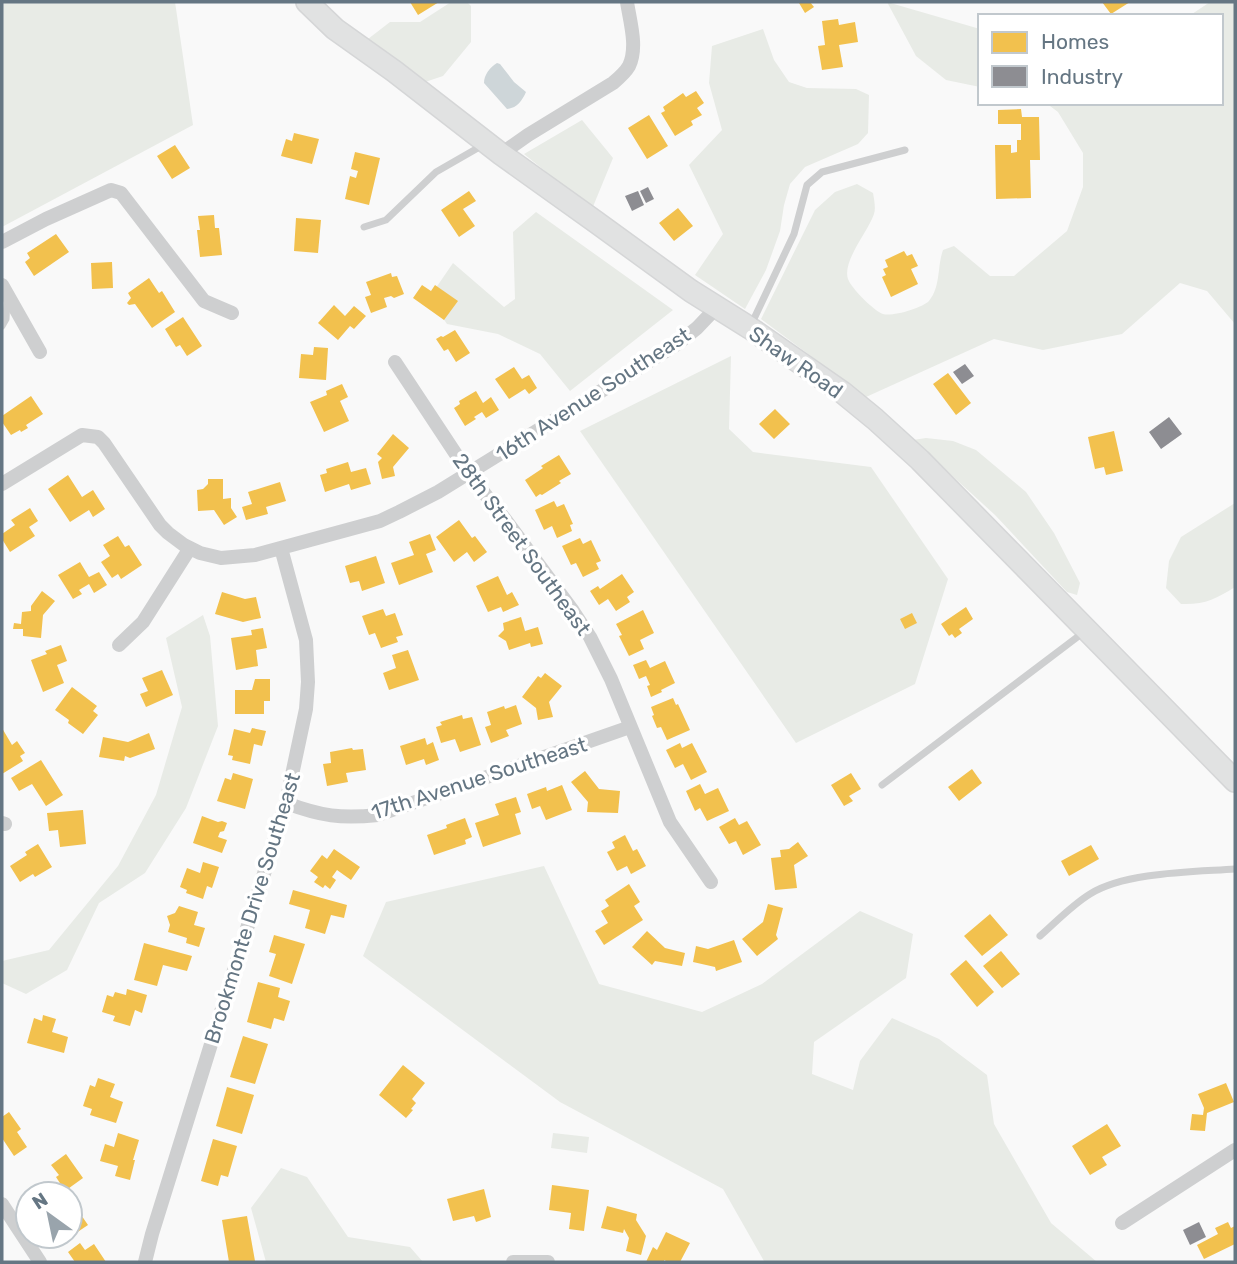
<svg xmlns="http://www.w3.org/2000/svg" width="1237" height="1264" font-family="Rubik,sans-serif">
<rect width="100%" height="100%" fill="#f9f9f9"/>
<path fill="#e8ebe6" d="M2 2H175L193 125 2 227Z
M451 2H467L471 6V42L443 76 425 82 368 39 390 22H420Z
M887 2 980 29V87L946 80 916 56Z
M1210 2H1235V324L1207 291 1180 283 1122 334 1043 350 994 339 866 397 761 319 815 210 835 192 857 184 873 193C874 199 876 208 874 214 868 232 842 261 848 279 851 288 874 311 883 314 892 317 922 308 929 301 941 286 937 267 943 250L954 246 990 276H1014L1067 231 1083 187V153L1058 112 1046 103H1221V16H1189Z
M763 29 774 60 789 82 807 88 856 89 869 95 868 133 858 144 805 167 790 184 784 205 780 231 766 270 745 309 695 275 723 234 689 165 722 130 709 83 712 46Z
M582 120 613 158 592 209 524 154Z
M536 212 673 310 570 391 540 354 498 334 447 324 429 298 453 263 504 307 515 299 513 232Z
M731 356 729 429 753 452 871 467 948 579 915 684 796 743 580 431Z
M926 438 953 441 976 450 1026 492 1054 533 1080 583 1077 595 1067 592 995 515 913 440Z
M1235 503V587C1216 599 1204 605 1181 604L1166 588 1169 561 1181 537Z
M203 615 210 636 218 726 186 808 145 873 99 903 67 970 26 994 2 983V961L49 950 118 866 156 795 182 707 166 638Z
M544 866 599 984 702 1012 762 984 860 911 913 934 906 978 814 1042 812 1074 853 1090 860 1061 892 1018 939 1039 987 1075 994 1124 1051 1223 1097 1262H775L764 1261 723 1189 560 1102 363 956 386 902Z
M553 1133 589 1137 587 1153 551 1148Z
M281 1168 307 1177 348 1237 410 1247 423 1262H266L251 1208Z"/>
<path fill="#ced6d9" d="M497 63 500 64 514 82 526 92C522 101 517 108 507 109L484 83C484 75 490 67 497 63Z"/>
<path fill="#f2c14e" d="M410 2H439L418 15Z
M801 2H810L814 7 805 13 799 3Z
M1102 2H1130L1111 14Z
M838 19 839 25 855 22 858 42 839 45 843 67 822 70 818 46 825 45 822 21Z
M696 91 704 103 697 108 702 115 691 121 693 125 675 136 661 113 665 111 663 107 683 93 686 97Z
M1021 109 1022 117H1039L1040 160H1030L1031 198 996 199 995 145H1011V153L1017 152V140H1021V124H998V110Z
M649 115 668 146 647 159 628 128Z
M294 133 319 139 312 164 281 156 286 139 292 141Z
M175 145 190 168 172 179 157 156Z
M355 152 380 158 369 205 345 199 350 176 356 178 358 171 351 169Z
M469 191 476 201 463 209 475 226 459 237 441 210Z
M678 208 693 226 674 241 659 223Z
M214 215 215 228H219L222 255 200 257 197 230H200L198 216Z
M296 218 321 220 318 253 294 251Z
M56 234 69 252 34 276 25 262 30 258 27 253Z
M904 251 907 256 912 254 918 266 911 269 918 284 891 297 882 277 886 275 883 269 888 267 885 260Z
M112 262 113 288 92 289 91 263Z
M391 273 392 277 397 276 404 294 394 298 391 296 384 298 387 307 371 313 365 297 371 295 366 282Z
M149 278 159 293 162 291 175 312 152 328 135 304 129 305 127 303 131 298 128 293Z
M422 285 431 291 435 285 458 301 444 320 413 298Z
M334 305 345 316 354 306 366 316 354 329 350 326 338 340 318 323Z
M183 317 202 346 187 356 180 345 176 347 165 329Z
M455 330 470 353 456 362 448 349 444 351 436 339 441 336 443 337Z
M314 347 328 348 326 380 299 378 301 354 313 355Z
M514 367 522 379 529 375 537 388 529 394 525 389 509 399 495 379Z
M948 373 971 403 956 415 933 384Z
M342 384 348 397 340 401 349 421 324 432 310 402 327 395 326 391Z
M476 391 483 403 491 397 499 410 486 418 482 412 474 417 476 419 465 426 454 408 460 404 459 401Z
M31 396 43 414 26 425 28 428 21 432 20 430 11 435 2 422V416Z
M775 409 790 424 774 439 759 424Z
M1114 431 1123 471 1106 475 1104 467 1095 469 1088 437Z
M393 434 409 448 393 467 395 476 382 479 378 462 382 458 377 454Z
M559 455 571 474 559 481 561 483 542 495 540 494 536 497 525 480 543 468 541 466Z
M348 462 351 472 366 468 371 484 351 490 349 484 325 492 320 475 327 473 326 469Z
M68 475 82 497 93 490 105 509 93 517 89 510 70 522 48 489Z
M208 479H223V499L231 498V508L237 517 224 525 214 510 198 511 197 490 203 489 208 484Z
M280 482 286 501 266 507 268 514 246 520 242 507 252 504 248 492Z
M554 501 557 507 564 504 573 524 570 525 572 531 557 538 552 526 544 530 535 510Z
M30 508 38 521 29 527 35 536 10 552 2 539V534L15 525 11 520Z
M459 520 472 538 475 536 487 552 474 562 467 552 454 562 436 537Z
M430 534 436 550 426 554 433 572 399 585 391 563 414 555 409 542Z
M118 536 125 547 129 545 142 565 121 579 118 574 112 578 101 562 110 556 103 545Z
M580 538 583 544 591 540 601 561 596 563 599 569 583 577 576 563 571 565 562 546Z
M376 556 385 583 362 591 359 581 350 583 345 566Z
M80 562 89 577 99 572 107 585 94 593 89 584 79 590 82 594 73 599 58 575Z
M622 574 634 592 627 597 630 602 616 611 608 599 599 605 590 591 598 586 600 589Z
M498 576 507 595 512 592 519 605 503 612 501 607 488 612 476 586Z
M42 591 55 601 43 615 41 638 23 636V629H13L14 623 21 624 22 612 31 611V606Z
M222 592 245 599 256 597 261 618 243 622 215 614Z
M966 607 973 619 959 629 962 633 955 638 952 634 949 636 941 624Z
M383 609 386 616 395 613 403 635 396 637 398 642 381 648 375 633 369 635 362 616Z
M643 610 654 633 640 640 644 649 629 656 619 636 622 635 616 624Z
M912 613 917 623 905 629 900 619Z
M521 617 525 631 538 627 543 644 531 647 530 643 509 650 506 641 498 636 504 630 503 623Z
M263 628 267 648 256 650 258 666 236 670 231 638 252 635 251 630Z
M61 645 67 661 57 665 64 683 43 692 31 660 47 654 45 651Z
M408 650 419 680 389 690 383 673 396 668 392 655Z
M646 660 650 668 665 661 675 683 661 690 662 692 651 697 647 686 650 685 646 676 639 679 633 665Z
M162 670 173 695 146 707 140 694 148 691 142 678Z
M545 673 562 686 549 702 553 717 538 720 536 708 522 697 538 676 541 678Z
M255 679H270V701H264V714H235V690H252Z
M72 687 97 706 93 711 98 715 83 734 68 723 69 720 55 710Z
M673 698 676 705 678 704 690 730 667 740 661 727 657 728 652 716 654 715 651 707Z
M516 705 522 724 506 730 509 736 491 743 485 727 491 725 487 712 504 706 505 709Z
M462 715 463 719 472 717 481 745 460 752 455 739 441 743 436 727 442 725 440 722Z
M2 728 12 745 17 741 25 753 20 756 23 761 2 774Z
M252 728 266 731 262 746 254 744 250 764 232 760 233 756 228 755 234 729 250 733Z
M149 733 155 749 130 758 125 756 124 761 99 757 103 737 128 742Z
M425 738 427 745 433 742 439 760 426 765 424 759 406 765 400 746Z
M680 743 682 748 692 743 707 772 691 780 683 764 675 768 666 750Z
M352 748 353 750 363 749 366 770 346 773 348 782 327 786 323 764 331 763 330 752Z
M41 760 63 795 46 806 32 784 19 791 11 778Z
M972 769 982 783 959 801 948 787Z
M585 771 599 789 620 791 618 813 587 812 588 802 571 782Z
M233 773 253 779 245 809 217 801 225 778 231 780Z
M851 773 861 789 849 796 853 801 844 806 831 785Z
M700 784 705 794 718 788 729 811 707 821 700 808 695 811 686 791Z
M562 785 572 810 546 820 540 806 532 809 527 794 546 787 547 791Z
M516 797 521 812 515 814 521 834 483 847 475 823 499 815 495 804Z
M83 810 86 844 60 847 58 830 49 831 47 813Z
M202 816 218 822 222 821 227 823 224 831 220 832 218 837 227 840 222 853 193 843Z
M465 818 472 837 465 840 466 844 434 855 427 835 447 828 446 825Z
M735 818 739 825 747 821 761 845 743 855 736 841 729 844 719 827Z
M625 835 633 851 637 849 646 866 631 874 627 866 617 871 607 852 615 848 612 842Z
M798 842 808 856 794 865 797 888 775 890 771 858 781 857 780 850 789 849Z
M38 844 52 867 35 877 33 874 20 882 10 866 27 855 25 852Z
M1091 845 1099 859 1069 876 1061 861Z
M334 849 360 867 351 880 337 870 332 877 336 880 330 889 325 885 323 888 314 882 318 877 310 871 322 855 327 859Z
M203 862 219 867 212 888 207 886 203 899 186 893 187 890 180 887 187 868 200 873Z
M629 884 640 902 634 906 643 920 604 945 595 931 608 923 601 911 609 906 605 900Z
M293 890 347 905 344 918 331 915 325 934 305 928 310 910 289 904Z
M768 904 783 908 776 935 778 939 757 956 742 939 763 922Z
M179 906 198 912 194 925 205 928 199 947 186 943 187 938 168 932 170 925 167 916 175 913Z
M990 914 1008 935 982 956 964 936Z
M647 931 665 948 685 953 682 966 655 961 652 965 632 947Z
M274 935 305 944 292 984 269 976 276 954 269 952Z
M734 940 742 962 716 971 715 967 693 962 696 946 708 949Z
M144 943 192 956 187 971 163 965 157 986 134 980Z
M1001 951 1020 974 1002 988 983 966Z
M966 960 994 992 977 1007 950 974Z
M258 982 280 988 278 997 290 1001 284 1021 274 1018 271 1029 247 1022Z
M127 989 147 995 142 1013 135 1010 130 1026 113 1021 115 1016 102 1012 107 995 113 997 115 992 126 995Z
M43 1015 56 1019 52 1032 68 1037 64 1053 27 1043 34 1018 42 1021Z
M243 1036 268 1044 255 1084 230 1077Z
M403 1065 425 1083 412 1099 416 1103 411 1109 413 1110 406 1118 379 1095Z
M98 1078 115 1084 110 1097 123 1102 116 1123 90 1115 92 1109 83 1106 90 1085 95 1087Z
M1226 1083 1234 1102 1207 1113 1205 1131 1190 1130 1192 1114 1203 1115 1204 1108 1198 1094Z
M227 1087 254 1095 242 1134 216 1126Z
M9 1112 21 1129 17 1132 27 1147 14 1156 2 1138V1117Z
M1107 1124 1121 1146 1102 1157 1107 1165 1090 1175 1072 1146Z
M118 1133 139 1140 133 1160H135L130 1180 115 1176 118 1166 100 1161 105 1144 114 1147Z
M213 1139 237 1146 228 1177 221 1175 218 1186 201 1181Z
M66 1154 83 1178 65 1191 56 1177 59 1175 51 1165Z
M552 1185 589 1190 584 1231 569 1229 571 1213 549 1210Z
M484 1189 491 1217 476 1222 474 1216 453 1221 447 1199Z
M73 1203 88 1225 70 1237V1205Z
M607 1206 637 1214 636 1220 646 1236 641 1255 626 1251 629 1238 624 1229 623 1233 601 1228Z
M247 1216 255 1261 229 1262 222 1220Z
M1228 1222 1231 1228 1235 1226V1244L1204 1259 1197 1245 1218 1234 1215 1228Z
M666 1232 690 1243 680 1262H668L664 1260V1262H646L653 1247 657 1250Z
M80 1243 85 1250 94 1244 106 1262H75L68 1252Z"/>
<path fill="#8d8d92" d="M648 187 654 199 646 203 640 191Z
M638 191 644 205 632 211 625 196Z
M965 364 974 376 962 384 953 372Z
M1169 417 1182 434 1161 449 1149 432Z
M1199 1222 1206 1237 1190 1245 1183 1230Z"/>
<g fill="none" stroke-linecap="round" stroke-linejoin="round">
<g stroke="#d5d6d7" stroke-width="24">
<path id="secondary" d="M307 2 335 29 394 71 501 154 596 222 691 291 750 328 842 392 875 419 920 460 1235 781"/>
</g>
<path stroke="#cecfd0" stroke-width="7" d="M364 227 386 220 436 172 483 145
M751 325 794 234 807 185 822 172 905 150
M2 326 6 319 7 299
M882 785 1084 632
M1040 936C1056 922 1072 905 1090 894 1125 872 1194 872 1235 869"/>
<path stroke="#cecfd0" stroke-width="14" d="M501 154 528 135 613 83C619 78 625 73 629 66 638 47 630 22 627 2
M2 242 46 219 111 190 121 193 204 301 232 313
M2 285 40 352
M395 362 469 474 504 518 573 611 590 637 611 679 670 822 711 882
M2 484 82 435 98 437 104 443 160 525 168 533 184 545 200 553 221 558 255 555 380 521 399 512 438 492 677 344 697 328 716 308
M119 645 143 622 190 548
M286 803C321 816 341 819 378 815L630 727
M2 823 5 824
M2 1204 40 1262
M1122 1223 1235 1150
M145 1262 152 1234 286 803 306 709 308 682 306 640 281 548
M513 1262H548"/>
<use href="#secondary" stroke="#e1e2e2" stroke-width="21"/>
</g>
<g text-anchor="middle" dominant-baseline="central" stroke-width="7" stroke-linejoin="round" paint-order="stroke">
<g font-size="21" fill="#657683" stroke="#fff">
<text transform="translate(796 362) rotate(35)">Shaw Road</text>
<text transform="translate(593 394) rotate(-33)">16th Avenue Southeast</text>
<text transform="translate(522 544) rotate(54)">28th Street Southeast</text>
<text transform="translate(479 778) rotate(-18)">17th Avenue Southeast</text>
<text transform="translate(252 908) rotate(-73)">Brookmonte Drive Southeast</text>
</g>
</g>
<rect width="1237" height="1264" fill="none" stroke="#657683" stroke-width="7"/>
<rect x="978" y="14" width="245" height="91" fill="#ffffff" stroke="#c1c8cd" stroke-width="2"/>
<rect x="992" y="32" width="35" height="21" fill="#f2c14e" stroke="#c1c8cd" stroke-width="2"/>
<text x="1041" y="49" font-size="21" fill="#657683">Homes</text>
<rect x="992" y="66" width="35" height="21" fill="#8d8d92" stroke="#c1c8cd" stroke-width="2"/>
<text x="1041" y="84" font-size="21" fill="#657683">Industry</text>
<g transform="translate(49 1215) rotate(327)"><circle r="33" fill="#ffffff" stroke="#c1c8cd" stroke-width="2"/>
<path d="M0-5L12 26L0 18L-12 26Z" fill="#99a4ac"/>
<text y="-10" font-size="19" font-weight="bold" text-anchor="middle" fill="#657683">N</text>
</g>
</svg>
